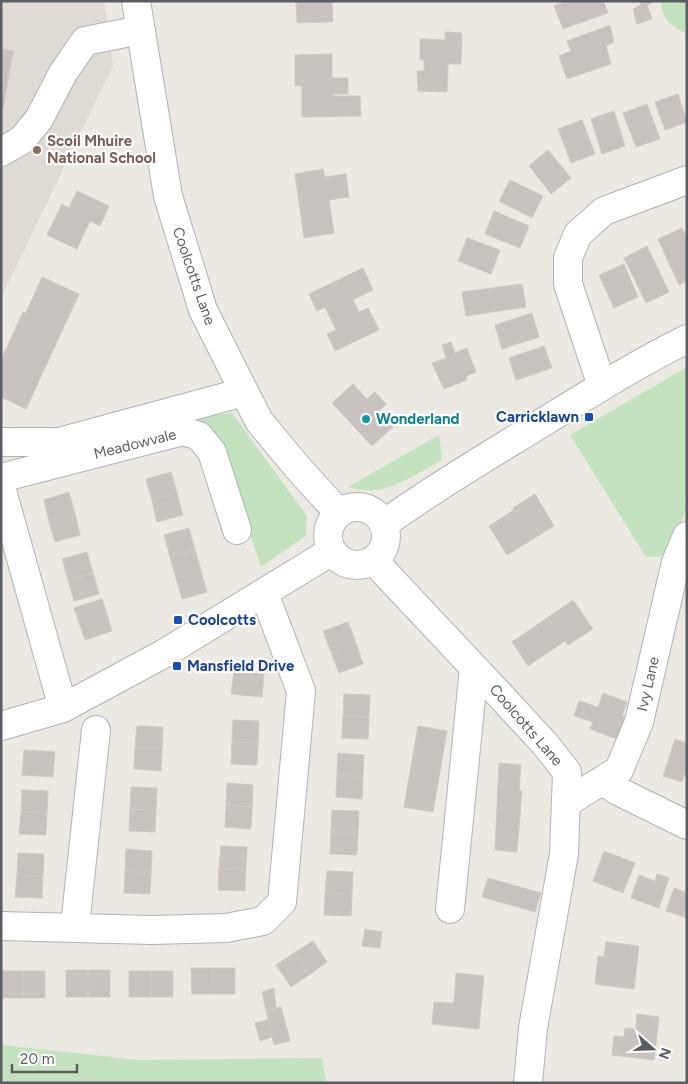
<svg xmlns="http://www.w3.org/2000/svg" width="688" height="1084" font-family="Figtree,sans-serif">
<rect width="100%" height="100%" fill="#ece9e2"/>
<path fill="#dfdad3" d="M1 1H104L113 66 1 298Z"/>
<path fill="#c3e3bf" d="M661 1H687V34C672 25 661 21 661 1Z
M687 367V495L685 496 687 508 667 556 646 557 570 435Z
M232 413 307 516 306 536 261 567 221 447 185 419Z
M439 435 442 460C412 476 383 499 348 487Z
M1 1045 140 1060 322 1058 326 1083H1Z"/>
<path fill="#c8c3bf" stroke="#d1cac0" d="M296 1H332L333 22 297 23Z
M603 1 608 13 563 29 554 6 565 1Z
M640 1H655L647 5 652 19 637 24 633 9 641 5Z
M610 25 614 42 606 46 611 64 567 79 559 56 571 51 567 41Z
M445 32 462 33 461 64H448L447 92 418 91 417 71H424V60H420V39L445 40Z
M1 49 13 51 3 109H1Z
M332 54V78H348V94H333V96H360L361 116 302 117V86H295V55Z
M678 94 687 122 665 130 655 102Z
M647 104 660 139 636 147 623 113Z
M614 111 625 146 602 154 591 119Z
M582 120 595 154 571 163 558 129Z
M548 150 571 178 551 194 529 166Z
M323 169 325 177 346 174 349 197 329 200 334 233 304 238 295 174Z
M510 180 543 196 532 218 499 201Z
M77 191 109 206 100 226 90 221 77 249 47 235 62 204 69 208Z
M494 211 529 226 520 248 485 234Z
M682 228 687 238V281L679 285 658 239Z
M467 238 500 250 491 274 458 261Z
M647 246 669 292 646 303 624 258Z
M624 264 638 297 614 308 599 275Z
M363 268 373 290 353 300 359 312 368 308 379 330 335 351 327 334 336 330 325 307 317 311 309 294Z
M42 277 79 294 26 409 1 397V360L23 312 26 313Z
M522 284 526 307 466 316 462 292Z
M532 313 539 337 502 349 495 325Z
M451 342 455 353 467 348 476 372 466 376 467 380 444 389 432 363 446 358 442 345Z
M544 346 552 368 516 380 509 358Z
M353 384 367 399 375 392 386 404 378 412 393 427 372 446 332 403Z
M171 472 177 493 152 500 146 479Z
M69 492 75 514 49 521 44 500Z
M177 493 183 515 157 522 152 500Z
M535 494 554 526 507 555 489 526 514 510 513 508Z
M75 514 80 535 55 542 49 521Z
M189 528 195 550 170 557 164 535Z
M195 550 201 571 176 578 170 557Z
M87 552 93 573 68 580 62 559Z
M201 571 207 592 182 599 176 578Z
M93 573 99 594 74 601 68 580Z
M102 599 112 631 85 640 74 608Z
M573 600 593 629 568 645 565 641 528 666 512 642Z
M348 622 356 643 331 652 323 631Z
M356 643 363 664 339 673 331 652Z
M234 671 264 674 262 697 231 694Z
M603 693 627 702 622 716 630 719 622 741 590 729 593 722 574 716 579 701 598 707Z
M344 694 370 695 369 717 343 716Z
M343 716 369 717 368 739 342 738Z
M233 720 259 721 258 743 232 742Z
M137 726 163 727 162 749 135 747Z
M418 726 447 731 433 812 404 807Z
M675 739 687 743V776L684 775 682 782 663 776Z
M232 742 258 743 257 765 231 764Z
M135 747 162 749 161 771 134 769Z
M24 750 55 752 53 777 22 775Z
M338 753 364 755 363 777 337 775Z
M499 763 521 765 519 790 522 791 517 852 495 850Z
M337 775 363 777 362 799 336 797Z
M227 783 253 785 252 807 226 805Z
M131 787 157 788 156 810 130 809Z
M22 790 48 791 47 813 21 812Z
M226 805 252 807 251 829 225 827Z
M130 809 156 810 155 832 129 831Z
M332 810 359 811 358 833 331 832Z
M21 812 47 813 46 835 19 834Z
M331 832 358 833 357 855 330 854Z
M221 846 247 847 246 869 219 868Z
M126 849 152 851 151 873 125 871Z
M604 851 635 863 623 893 593 881Z
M18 853 44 854 43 876 17 875Z
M219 868 246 869 245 891 218 890Z
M125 871 151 873 150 894 124 893Z
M327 871 353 872 352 894 325 893Z
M657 874 669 878 659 908 631 898 639 875 655 881Z
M17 875 43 876 42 898 15 897Z
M488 878 541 893 535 912 482 897Z
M674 888 687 893V918L666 911Z
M325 893 352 894 351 916 324 915Z
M365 929 382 932 380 948 362 946Z
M313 941 327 962 309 975 294 953Z
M606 942 639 946 634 989 595 984 598 956 604 957Z
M294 953 309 975 291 987 276 965Z
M191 968H213L214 994H192Z
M213 968H235V994H214Z
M66 970H88V997H66Z
M88 970H110V997H88Z
M1 971H23V998H1Z
M23 971H45V998H23Z
M129 971H151V997H129Z
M151 971H173V997H151Z
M456 973 484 976 479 1029 432 1024 434 1002 454 1003Z
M274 988 276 1009 266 1011 262 992Z
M281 1007 290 1041 274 1045 266 1011Z
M637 1014 659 1017 654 1060 612 1055 614 1036 624 1037 625 1028 636 1029Z
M268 1020 272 1037 260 1041 255 1023Z"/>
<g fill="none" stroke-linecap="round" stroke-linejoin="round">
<g stroke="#afb3b7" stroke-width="30">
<path id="minor" d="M136 1 168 196 203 310 259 421 298 468 339 513
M1 152 22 140 39 119 63 73 85 41 141 30
M602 386 568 284V258L578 234 604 211 687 180
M1 442H59L244 392
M1 478 183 431 199 436 212 452 237 530
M1 487 63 708
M328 536a29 29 0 1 1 58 0a29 29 0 1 1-58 0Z
M384 524C435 487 490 455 545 421 591 393 638 363 687 339
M373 560 497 692 545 744 567 772 564 854 533 1028 528 1083
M1 726 63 708 165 653 332 551
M603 781 618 791 687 825
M566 803 619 770 639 722 676 562 687 536
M450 909 474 668
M1 926 151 930 226 928 263 921 282 902 301 691 264 593
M75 926 96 730"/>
</g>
<use href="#minor" stroke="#fff" stroke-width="28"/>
</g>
<circle fill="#8d6e63" stroke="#fff" stroke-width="2" cx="37" cy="150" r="5"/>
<g fill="#1a4fb4" stroke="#fff" stroke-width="2">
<rect x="584" y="412" width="10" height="10" rx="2.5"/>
<rect x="173" y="615" width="10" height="10" rx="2.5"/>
<rect x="172" y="661" width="10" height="10" rx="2.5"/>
</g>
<circle fill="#0f9aa8" stroke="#fff" stroke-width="2" cx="366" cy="419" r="5"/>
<g text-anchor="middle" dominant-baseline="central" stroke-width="4.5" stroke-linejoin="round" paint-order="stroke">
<g font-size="15" font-weight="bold" fill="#785e54" stroke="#fff" text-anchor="start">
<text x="47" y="141">Scoil Mhuire<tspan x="47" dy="17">National School</tspan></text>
</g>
<g font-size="15" fill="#5a5e62" stroke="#fff">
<text transform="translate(194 276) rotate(71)">Coolcotts Lane</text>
<text transform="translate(135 444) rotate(-14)">Meadowvale</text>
<text transform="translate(648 684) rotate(-77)">Ivy Lane</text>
<text transform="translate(526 725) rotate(49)">Coolcotts Lane</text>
</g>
<g font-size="15" font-weight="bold" fill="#164399" stroke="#fff" text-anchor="start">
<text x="579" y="417" text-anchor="end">Carricklawn</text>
<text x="188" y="620">Coolcotts</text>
<text x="187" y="666">Mansfield Drive</text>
</g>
<g font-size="15" font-weight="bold" fill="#0d838f" stroke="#fff" text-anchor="start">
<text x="376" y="419">Wonderland</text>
</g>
</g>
<rect width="688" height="1084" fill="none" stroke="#5a5e62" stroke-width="5"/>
<g transform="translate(653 1049) rotate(110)" stroke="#ffffff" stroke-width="4" paint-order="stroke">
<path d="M0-4L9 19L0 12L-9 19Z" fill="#5a5e62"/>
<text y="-8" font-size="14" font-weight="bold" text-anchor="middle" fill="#5a5e62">N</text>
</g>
<path d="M12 1064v8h65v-8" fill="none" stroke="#5a5e62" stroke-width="2.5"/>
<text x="20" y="1064" font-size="15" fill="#5a5e62" stroke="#ffffff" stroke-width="4" paint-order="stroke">20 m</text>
</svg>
